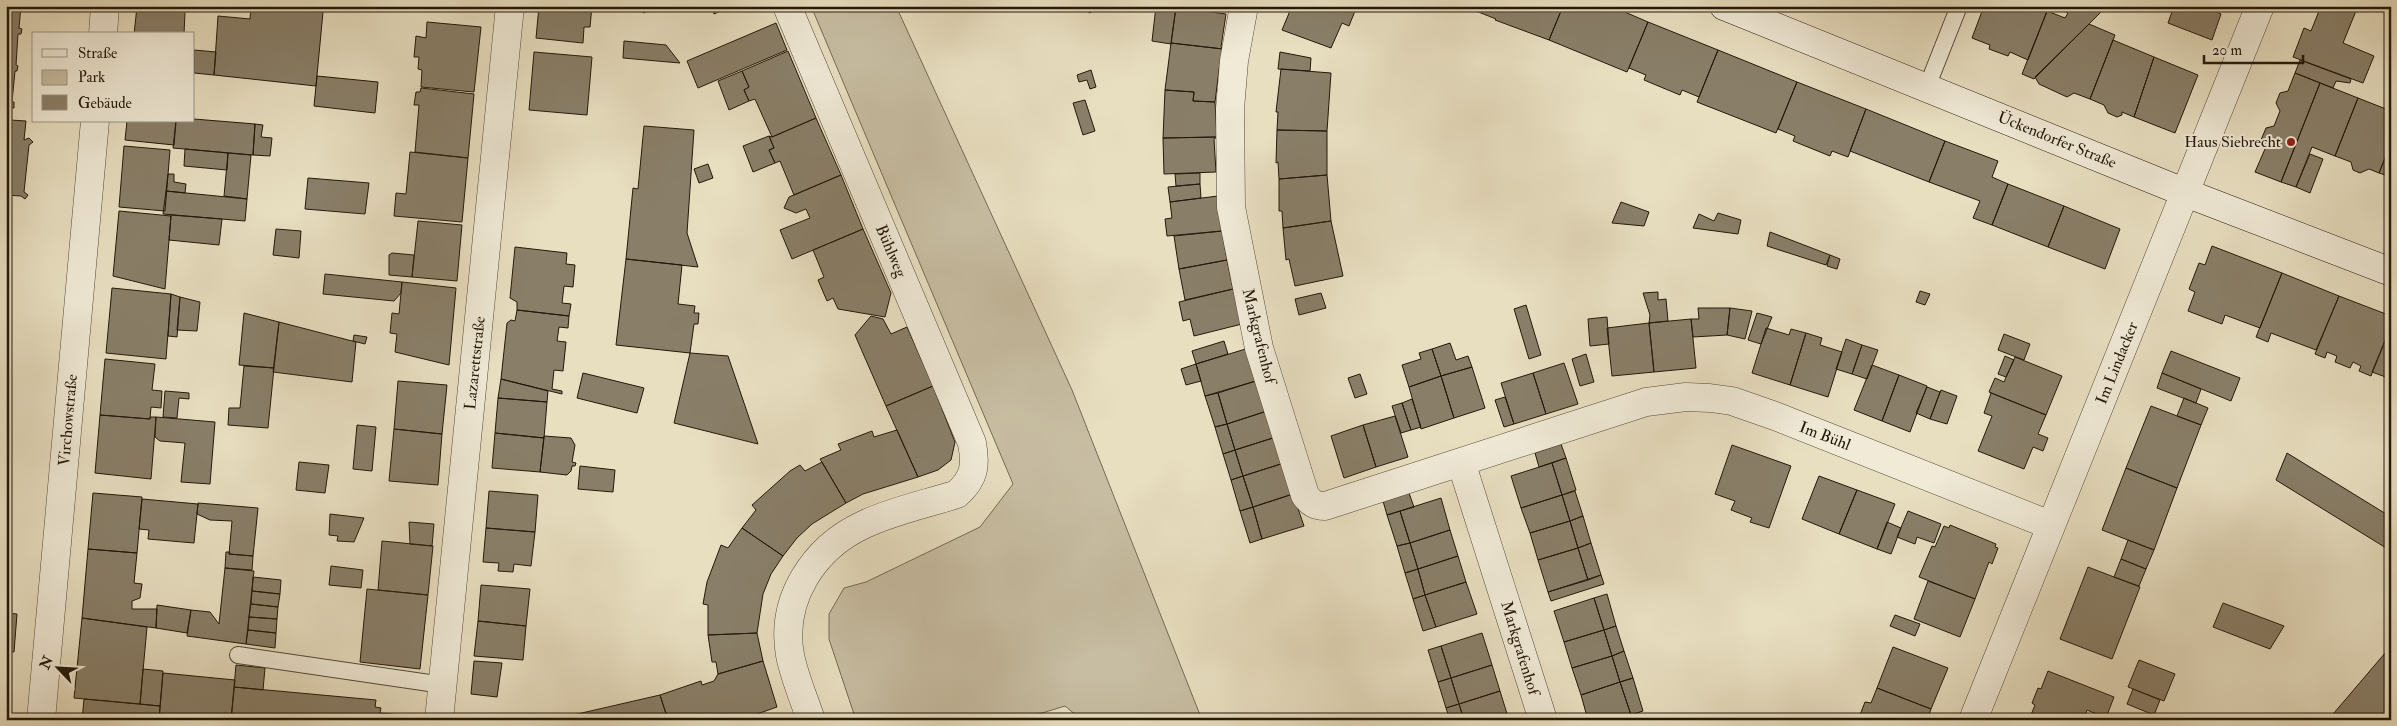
<svg xmlns="http://www.w3.org/2000/svg" width="2397" height="726" font-family="'IM FELL Double Pica',serif">
<rect width="100%" height="100%" fill="#e8dfc1"/>
<filter id="stains"><feTurbulence type="fractalNoise" baseFrequency=".004" numOctaves="4"/><feColorMatrix values="0 0 0 0 .2 0 0 0 0 .09 0 0 0 0 .02 0 0 0 .5 -.17"/></filter>
<radialGradient id="worn" r=".72"><stop offset=".6" stop-color="#630" stop-opacity="0"/><stop offset="1" stop-color="#630" stop-opacity=".3"/></radialGradient>
<path fill="#c7bda2" stroke="#756a56" d="M811 6H896L1072 390 1202 720H1082L1065 706 1019 720H856L829 639V614L844 588 866 582 980 527 1013 484Z"/>
<path fill="#897f69" stroke="#23180a" d="M6 6H21L19 28 22 29 21 34H18L16 65 18 66 17 71H15L12 102H14V108H11L10 120 26 121 24 140 29 138 33 142 29 145 24 192 28 195 25 199 21 196 6 195Z
M251 6 323 12 316 86 214 75 218 16 250 19Z
M539 6H592L590 27H584L583 43 536 38Z
M643 6H661L643 13Z
M711 6H732L714 14Z
M1086 6H1107L1089 13Z
M1156 6 1176 7 1171 44 1152 41Z
M1169 6H1196V10Z
M1292 6H1357L1349 26 1342 23 1331 48 1282 30Z
M1461 6H1484L1481 13Z
M1484 6H1563L1549 40 1495 20 1496 19 1481 13Z
M1563 6H1611L1648 22 1627 72 1549 40Z
M1984 6H2041L2048 9 2028 60 2010 52 2008 56 1989 49 1990 45 1972 38Z
M2060 6H2107L2034 79 2022 74 2047 11 2065 18 2068 13 2063 11Z
M2174 6H2202L2221 14 2212 40 2168 23Z
M2202 6H2216L2214 11Z
M2321 6H2358L2343 43 2374 56 2363 83 2293 57 2304 28 2311 31Z
M137 7 185 12 184 34H134Z
M1176 7 1226 14 1221 47 1223 49 1171 43Z
M427 22 481 27 474 92 421 87 422 70 418 69 419 57H414L416 36 426 38Z
M1648 22 1718 50 1699 97 1682 90 1680 95 1644 80 1646 75 1629 68Z
M776 23 787 50 698 88 687 61Z
M2089 24 2115 35 2090 99 2074 93 2067 97 2039 84 2035 77Z
M2113 40 2154 57 2134 117 2122 112V115L2117 117 2108 113 2104 105 2090 99Z
M624 41 666 45 680 63 623 58Z
M1171 43 1223 49 1222 62H1220L1215 102 1193 101 1194 92 1165 90Z
M194 50 216 52 214 75 194 73Z
M1718 50 1797 82 1776 133 1697 102Z
M788 51 816 118 772 137 755 99 749 101 744 90 749 87 742 71Z
M534 52 592 57 587 115 529 110Z
M1280 52 1311 58 1310 71 1278 69Z
M2154 57 2198 75 2175 133 2134 117Z
M2300 60 2351 79 2350 83 2336 81 2333 88 2295 73Z
M1281 69 1331 73 1327 131 1277 130 1278 112H1276Z
M1091 70 1096 87 1090 89 1087 80 1079 82 1077 75Z
M742 71 749 87 744 90 749 101 729 110 718 81Z
M2295 73 2320 83 2281 182 2255 172 2265 149 2261 140 2266 128 2274 126 2280 111 2276 103 2280 93 2288 91Z
M317 76 378 82 375 113 314 106Z
M1797 82 1866 109 1848 157 1832 151 1830 156 1793 141 1795 136 1778 129Z
M2320 83 2358 98 2335 156 2312 147 2296 187 2281 182Z
M421 88 474 94 468 158 415 152 419 105H414L416 92H420Z
M1165 90 1194 92 1193 101 1215 102 1217 137 1163 138Z
M2358 98 2391 111V143L2379 173 2369 169 2360 173 2353 170 2351 162 2335 156Z
M1085 100 1095 131 1083 135 1073 103Z
M1866 109 1945 141 1929 182 1850 151Z
M816 118 841 175 794 195 780 161 775 163 769 150 774 148 769 136 772 137Z
M194 119 255 124 253 155 173 148 176 121H194Z
M127 121H176L174 145 125 140Z
M255 124 263 125 261 137 272 138 270 156 253 155Z
M644 126 694 130 687 233 698 267 626 259 633 188 638 189Z
M1277 130 1327 131V175L1279 179 1278 162 1276 163Z
M769 136 774 148 769 150 775 163 753 172 743 146Z
M1217 137 1214 139 1216 172 1164 174 1163 138Z
M1945 141 1998 161 1992 177 2008 184 1992 225 1973 218 1980 201 1929 182Z
M2391 143V177L2379 173Z
M124 146 170 150 165 211 119 207Z
M185 149 228 153 227 170 184 166Z
M410 152 468 158 462 222 394 216 396 193 406 194Z
M228 153 251 155 247 199 224 196Z
M2310 154 2323 159 2310 193 2296 187Z
M708 164 713 178 699 183 694 169Z
M1200 173V184L1176 186 1175 174Z
M168 174H174V182L186 184 185 193 166 191Z
M841 175 863 229 792 259 780 230 810 218 806 209 796 213 784 208 789 197Z
M1327 175 1331 221 1283 228 1282 211H1279V179Z
M308 178 369 183 365 214 305 209Z
M1200 184 1201 198 1170 202 1168 187Z
M2008 184 2064 206 2048 247 1992 225Z
M166 191 247 199 245 221 163 214Z
M1218 196 1222 231 1167 236 1165 219 1172 218 1170 202Z
M1621 202 1649 212 1644 226 1612 223Z
M2064 206 2120 229 2105 269 2048 247Z
M119 211 171 216 165 289 113 276Z
M1718 213 1741 220 1738 234 1693 228 1699 214 1714 221Z
M171 215 222 219 219 245 169 240Z
M418 221 462 225 457 281 412 277Z
M1331 221 1343 276 1295 286 1289 259 1286 260 1283 228Z
M276 229 301 231 299 258 273 255Z
M863 229 891 293 885 317 838 309 833 298 827 301 818 280 824 277 813 250Z
M1222 231 1227 260 1179 269 1174 236Z
M1770 232 1830 255 1826 265 1767 246Z
M2212 246 2282 273 2260 328 2225 315 2222 324 2188 311 2195 292 2189 289 2199 263 2205 265Z
M515 247 567 253 566 264 575 265 573 287 564 286 562 303 571 304 569 316 517 310V302L510 298Z
M392 253 414 255 412 277 389 275V255Z
M1830 255 1840 259 1837 269 1827 266Z
M626 259 682 265 678 304 695 306 694 313H699L698 324H694L690 353 616 345Z
M1227 260 1233 289 1185 300 1179 269Z
M2282 273 2339 296 2316 350 2271 333 2268 342 2256 337Z
M325 274 402 282 401 293 394 301 323 294Z
M402 282 456 288 449 365 395 352 397 334 390 333 392 313 399 314Z
M112 288 171 294 166 359 106 353Z
M1233 289 1242 324 1194 336 1190 319 1183 321 1179 302Z
M1920 291 1930 294 1925 305 1916 302Z
M1658 292V300L1666 299 1668 321 1649 323 1650 315 1643 293Z
M1321 293 1326 308 1299 315 1295 299Z
M171 294 180 297 177 337 168 336Z
M2339 296 2391 316V326L2371 376 2359 371 2361 366 2353 362 2350 368 2335 362 2337 356 2327 352 2325 358 2315 354Z
M180 297 200 302 197 331 177 330Z
M1526 305 1541 355 1529 359 1514 309Z
M1698 308H1730L1727 335 1693 337 1691 319H1699Z
M1730 308 1752 311 1745 339 1727 335Z
M517 310 569 316 568 328 559 327 557 341 566 342 563 371 554 370 552 389 562 391V394L501 379 507 323 511 320 515 321Z
M244 313 279 322 274 368 239 365Z
M1757 313 1772 317 1761 344 1748 340Z
M871 316 883 319 891 334 907 327 933 386 886 406 855 335Z
M1607 317 1609 344 1590 346 1588 319Z
M1691 319 1696 368 1654 372 1649 323Z
M279 322 356 342 352 382 273 372Z
M1649 323 1654 372 1612 376 1607 328Z
M2391 326V379L2372 372Z
M1766 328 1789 335 1791 329 1806 333 1790 385 1752 373Z
M1806 333 1822 338 1820 345 1842 352 1828 397 1790 385Z
M2004 334 2030 344 2024 360 1998 350Z
M354 335 367 337 365 344 353 341Z
M1846 339 1862 345 1852 374 1836 369Z
M1224 341 1228 354 1196 364 1192 351Z
M1450 343 1456 360 1468 356 1472 367 1441 376 1432 349Z
M1862 345 1878 350 1867 379 1852 374Z
M1249 348 1259 380 1205 396 1196 364Z
M1432 349 1441 376 1409 387 1402 365 1421 359 1419 353Z
M2171 351 2240 378 2231 401 2162 373Z
M690 353 728 356 758 444 674 423Z
M1586 354 1594 382 1580 386 1572 359Z
M2005 356 2014 360 2006 377 1998 374Z
M2015 357 2062 376 2046 415 1989 392 1995 378 2004 382Z
M105 359 155 364 152 390 162 391 161 408 151 407 150 419 100 415Z
M1564 363 1578 404 1546 414 1533 373Z
M1196 364 1201 381 1186 385 1181 369Z
M1872 365 1899 375 1882 421 1854 410Z
M244 366 274 368 268 428 228 425 229 408H240Z
M1472 367 1485 408 1454 418 1441 376Z
M583 373 644 388 637 413 577 398Z
M1533 373 1546 414 1514 424 1501 383Z
M2162 373 2201 389 2196 403 2157 388Z
M1360 374 1367 394 1355 398 1348 378Z
M1899 375 1927 386 1910 432 1882 421Z
M1441 376 1454 418 1421 429 1409 387Z
M501 379 548 391 547 402 498 398Z
M1259 380 1267 411 1227 424 1218 393Z
M398 381 447 385 442 434 394 429Z
M933 386 955 442 951 460 938 470 918 477 886 406Z
M1927 387 1940 392 1930 419 1916 413Z
M1941 390 1957 396 1947 424 1930 419Z
M165 391 189 393V399L179 398 177 418 163 417Z
M1218 393 1227 424 1215 427 1205 396Z
M1991 393 2046 415 2038 434 2048 438 2043 451 2033 447 2024 469 1978 451 1992 416 1984 413Z
M1505 397 1514 424 1504 427 1495 400Z
M498 398 547 402 544 438 495 433Z
M2184 398 2208 408 2201 425 2177 416Z
M1412 399 1421 427 1411 430 1402 403Z
M1402 403 1411 430 1401 433 1392 406Z
M2151 406 2201 425 2177 488 2126 468Z
M1267 411 1276 437 1235 450 1227 424Z
M100 415 150 419V417H156L151 479 95 473Z
M1395 416 1408 457 1376 467 1363 425Z
M156 417 215 422 210 484 181 482 185 443 160 441 155 437Z
M1227 424 1235 450 1223 454 1215 427Z
M357 425 376 427 372 471 353 469Z
M1363 425 1376 467 1344 478 1331 436Z
M394 429 442 434 438 485 389 481Z
M897 430 918 477 863 494 846 503 820 459 841 450 838 444 872 431 874 437Z
M495 433 544 438 540 472 492 468Z
M544 436 571 438 575 445 572 462 576 463 575 466H572L571 471 567 475 540 472Z
M1276 437 1284 463 1243 476 1235 450Z
M1561 444 1566 458 1539 467 1535 453Z
M1732 445 1791 466 1769 528 1750 522 1752 518 1731 510 1735 501 1715 494Z
M1235 450 1243 476 1231 480 1223 454Z
M2287 453 2391 517V551L2276 480Z
M1566 458 1576 490 1562 495 1552 463Z
M299 462 329 465 325 493 296 490Z
M822 462 846 503 812 524 797 538 783 556 742 528 756 510 752 505 790 471 800 465 805 471Z
M1284 463 1293 494 1253 507 1243 476Z
M1552 463 1562 495 1521 508 1511 476Z
M580 466 615 470 613 492 578 489Z
M2126 468 2177 488 2154 550 2102 530Z
M1243 476 1253 507 1240 511 1231 480Z
M1819 476 1857 490 1839 534 1802 519Z
M1857 490 1895 504 1877 549 1839 534Z
M489 491 538 495 535 532 486 528Z
M1575 491 1583 516 1570 521 1562 495Z
M93 493 142 497 137 553 88 549Z
M1409 493 1414 507 1387 515 1383 501Z
M1293 494 1304 526 1262 539 1253 507Z
M1562 495 1570 521 1530 533 1521 508Z
M1441 498 1450 530 1410 543 1400 511Z
M142 499 198 504 194 543 148 539 149 530 139 529Z
M198 503 258 508 253 556 229 554 232 521 210 520 197 514Z
M1253 507 1262 539 1250 543 1240 511Z
M1400 511 1410 543 1397 546 1387 515Z
M1908 511 1941 524 1934 543 1917 537 1915 544 1897 537Z
M330 514 364 518 354 542 337 541 338 536 329 535Z
M1583 516 1591 543 1578 548 1570 521Z
M1570 521 1578 548 1538 560 1530 533Z
M409 522 434 524 432 546 410 544Z
M1887 522 1901 528 1891 554 1877 549Z
M1950 525 1996 544 1995 547 1998 548 1992 564 1989 562 1975 599 1919 577 1932 546 1935 547 1944 526 1949 528Z
M486 528 535 532 531 566 514 564 513 572 498 571 499 563 483 562Z
M742 528 783 556 771 574 763 594 757 633 708 635V605L703 604 707 582 721 545 728 548Z
M1450 530 1458 556 1418 569 1410 543Z
M2128 540 2154 550 2146 569 2121 559Z
M382 541 433 546 428 595 378 590Z
M1410 543 1418 569 1405 573 1397 546Z
M1591 543 1601 575 1588 580 1578 548Z
M1578 548 1588 580 1548 592 1538 560Z
M88 549 137 553 134 583 142 584 140 598 132 601V609H157L156 628 82 618Z
M226 552H230L229 554 253 556 252 570 225 568Z
M1458 556 1466 582 1425 595 1418 569Z
M2121 559 2146 569 2139 586 2114 577Z
M331 566 363 570 361 588 329 585Z
M2088 567 2140 587 2112 659 2060 639Z
M225 568 254 571 246 644 187 636 191 610 210 612 219 624Z
M1418 569 1425 595 1413 599 1405 573Z
M1601 575 1604 584 1551 601 1548 592Z
M253 577 281 580 280 594 252 591Z
M1928 581 1975 599 1960 637 1914 619Z
M1466 582 1477 614 1436 627 1425 595Z
M481 585 530 589 526 626 478 621Z
M367 589 428 595 420 669 360 662Z
M252 591 280 594 278 607 251 604Z
M1607 594 1616 626 1604 630 1594 598Z
M1425 595 1436 627 1423 631 1413 599Z
M1594 598 1604 630 1564 642 1554 611Z
M2223 603 2284 626 2270 649 2213 627Z
M251 604 278 607 277 619 249 617Z
M157 605 191 610 187 633 156 628Z
M6 613 17 614 14 652H6Z
M1895 615 1920 624 1915 636 1890 626Z
M249 617 277 619 276 633 248 630Z
M82 618 147 627 140 704 74 698Z
M478 621 526 626 523 660 474 656Z
M1616 626 1624 651 1612 656 1604 630Z
M248 630 276 633 275 648 246 644Z
M1604 630 1612 656 1572 668 1564 642Z
M757 633 763 661 718 674 716 662H712L708 635Z
M1482 633 1492 665 1451 678 1441 646Z
M1441 646 1451 678 1438 682 1428 650Z
M1893 647 1948 668 1931 709 1877 688Z
M1624 651 1633 678 1620 682 1612 656Z
M2386 652 2391 656V719L2328 720Z
M1612 656 1620 682 1581 695 1572 668Z
M2139 660 2175 674 2164 701 2128 687Z
M474 661 502 663 497 697 471 694Z
M763 661 777 707 740 720H668L660 695 701 681 702 685 714 681 718 674Z
M236 665 265 668 263 690 234 687Z
M1492 665 1500 691 1459 704 1451 678Z
M143 669 163 671 160 706 140 704Z
M2048 671 2114 697 2106 718 2087 710 2084 720H2029L2035 705 2032 703 2038 688 2041 689Z
M163 673 235 680 231 720H159Z
M1451 678 1459 704 1446 708 1438 682Z
M1633 678 1643 711 1631 715 1620 682Z
M1620 682 1631 715 1616 720H1588L1581 695Z
M234 687 376 700 375 707 381 708 380 713 402 715 401 720H231Z
M1877 688 1931 709 1927 720H1858L1865 702 1871 703Z
M2133 689 2160 700 2154 715 2127 704Z
M1500 691 1508 717 1501 720H1464L1459 704Z
M660 695 668 720H573V715Z
M84 699 160 706 159 720H82Z
M1459 704 1464 720H1450L1446 708Z
M573 715V720H540Z"/>
<g fill="none" stroke-linecap="round" stroke-linejoin="round">
<g stroke="#544a38" stroke-width="18">
<path id="lane" d="M1927 87 1959 6
M238 655 443 685"/>
</g>
<g stroke="#544a38" stroke-width="29">
<path id="street" d="M787 6 972 443C976 465 975 478 957 494 926 504 892 511 863 525 814 548 780 599 790 655 794 676 804 699 811 720
M1244 6 1234 61 1230 109 1231 207 1259 348 1305 495C1311 503 1315 506 1325 506L1646 402 1686 397 1710 398 1732 401 1775 416 2050 525
M103 34 105 6
M1461 462 1543 720
M41 720 95 121
M439 720 510 6
M1973 720 2260 6"/>
</g>
<g stroke="#23180a" stroke-width="29">
<path id="secondary" d="M1724 6 2186 193 2391 272"/>
</g>
<use href="#lane" stroke="#f0ead7" stroke-width="16"/>
<use href="#street" stroke="#f0ead7" stroke-width="28"/>
<use href="#secondary" stroke="#f0ead7" stroke-width="28"/>
</g>
<circle fill="#8f2418" stroke="#f0ead7" stroke-width="2" cx="2291" cy="142" r="5"/>
<g text-anchor="middle" dominant-baseline="central" stroke-width="4" stroke-linejoin="round" paint-order="stroke">
<g font-size="16" fill="#23180a" stroke="#f0ead7">
<text transform="translate(2057 140) rotate(22)">Ückendorfer Straße</text>
<text transform="translate(891 251) rotate(67)">Bühlweg</text>
<text transform="translate(1259 336) rotate(76)">Markgrafenhof</text>
<text transform="translate(475 363) rotate(-84)">Lazarettstraße</text>
<text transform="translate(2117 363) rotate(-68)">Im Lindacker</text>
<text transform="translate(68 420) rotate(-85)">Virchowstraße</text>
<text transform="translate(1825 436) rotate(21)">Im Bühl</text>
<text transform="translate(1520 648) rotate(73)">Markgrafenhof</text>
</g>
<g font-size="16" fill="#23180a" stroke="#f0ead7" text-anchor="end">
<text x="2281" y="142">Haus Siebrecht</text>
</g>
</g>
<rect width="2397" height="726" fill="none" stroke="#e8dfc1" stroke-width="25"/>
<rect x="8" y="8" width="2382" height="711" fill="none" stroke="#23180a" stroke-width="2.5"/>
<rect x="12" y="12" width="2372" height="701" fill="none" stroke="#23180a"/>
<rect x="32" y="32" width="162" height="90" fill="#f0ead7" stroke="#9e9685"/>
<rect x="42" y="49" width="25" height="8" fill="#f0ead7" stroke="#9e9685"/>
<text x="78" y="58" font-size="15" fill="#23180a">Straße</text>
<rect x="42" y="70" width="25" height="15" fill="#c7bda2" stroke="#9e9685"/>
<text x="78" y="82" font-size="15" fill="#23180a">Park</text>
<rect x="42" y="95" width="25" height="15" fill="#897f69" stroke="#9e9685"/>
<text x="78" y="108" font-size="15" fill="#23180a">Gebäude</text>
<g transform="translate(58 668) rotate(295)" stroke="#f0ead7" stroke-width="4" paint-order="stroke">
<path d="M0-4L9 19L0 12L-9 19Z" fill="#23180a"/>
<text y="-8" font-size="14" font-weight="bold" text-anchor="middle" fill="#23180a">N</text>
</g>
<path d="M2204 55v8h99v-8" fill="none" stroke="#23180a" stroke-width="2.5"/>
<text x="2212" y="55" font-size="15" fill="#23180a" stroke="#f0ead7" stroke-width="4" paint-order="stroke">20 m</text>
<rect width="100%" height="100%" filter="url(#stains)"/>
<rect width="100%" height="100%" fill="url(#worn)"/>
</svg>
